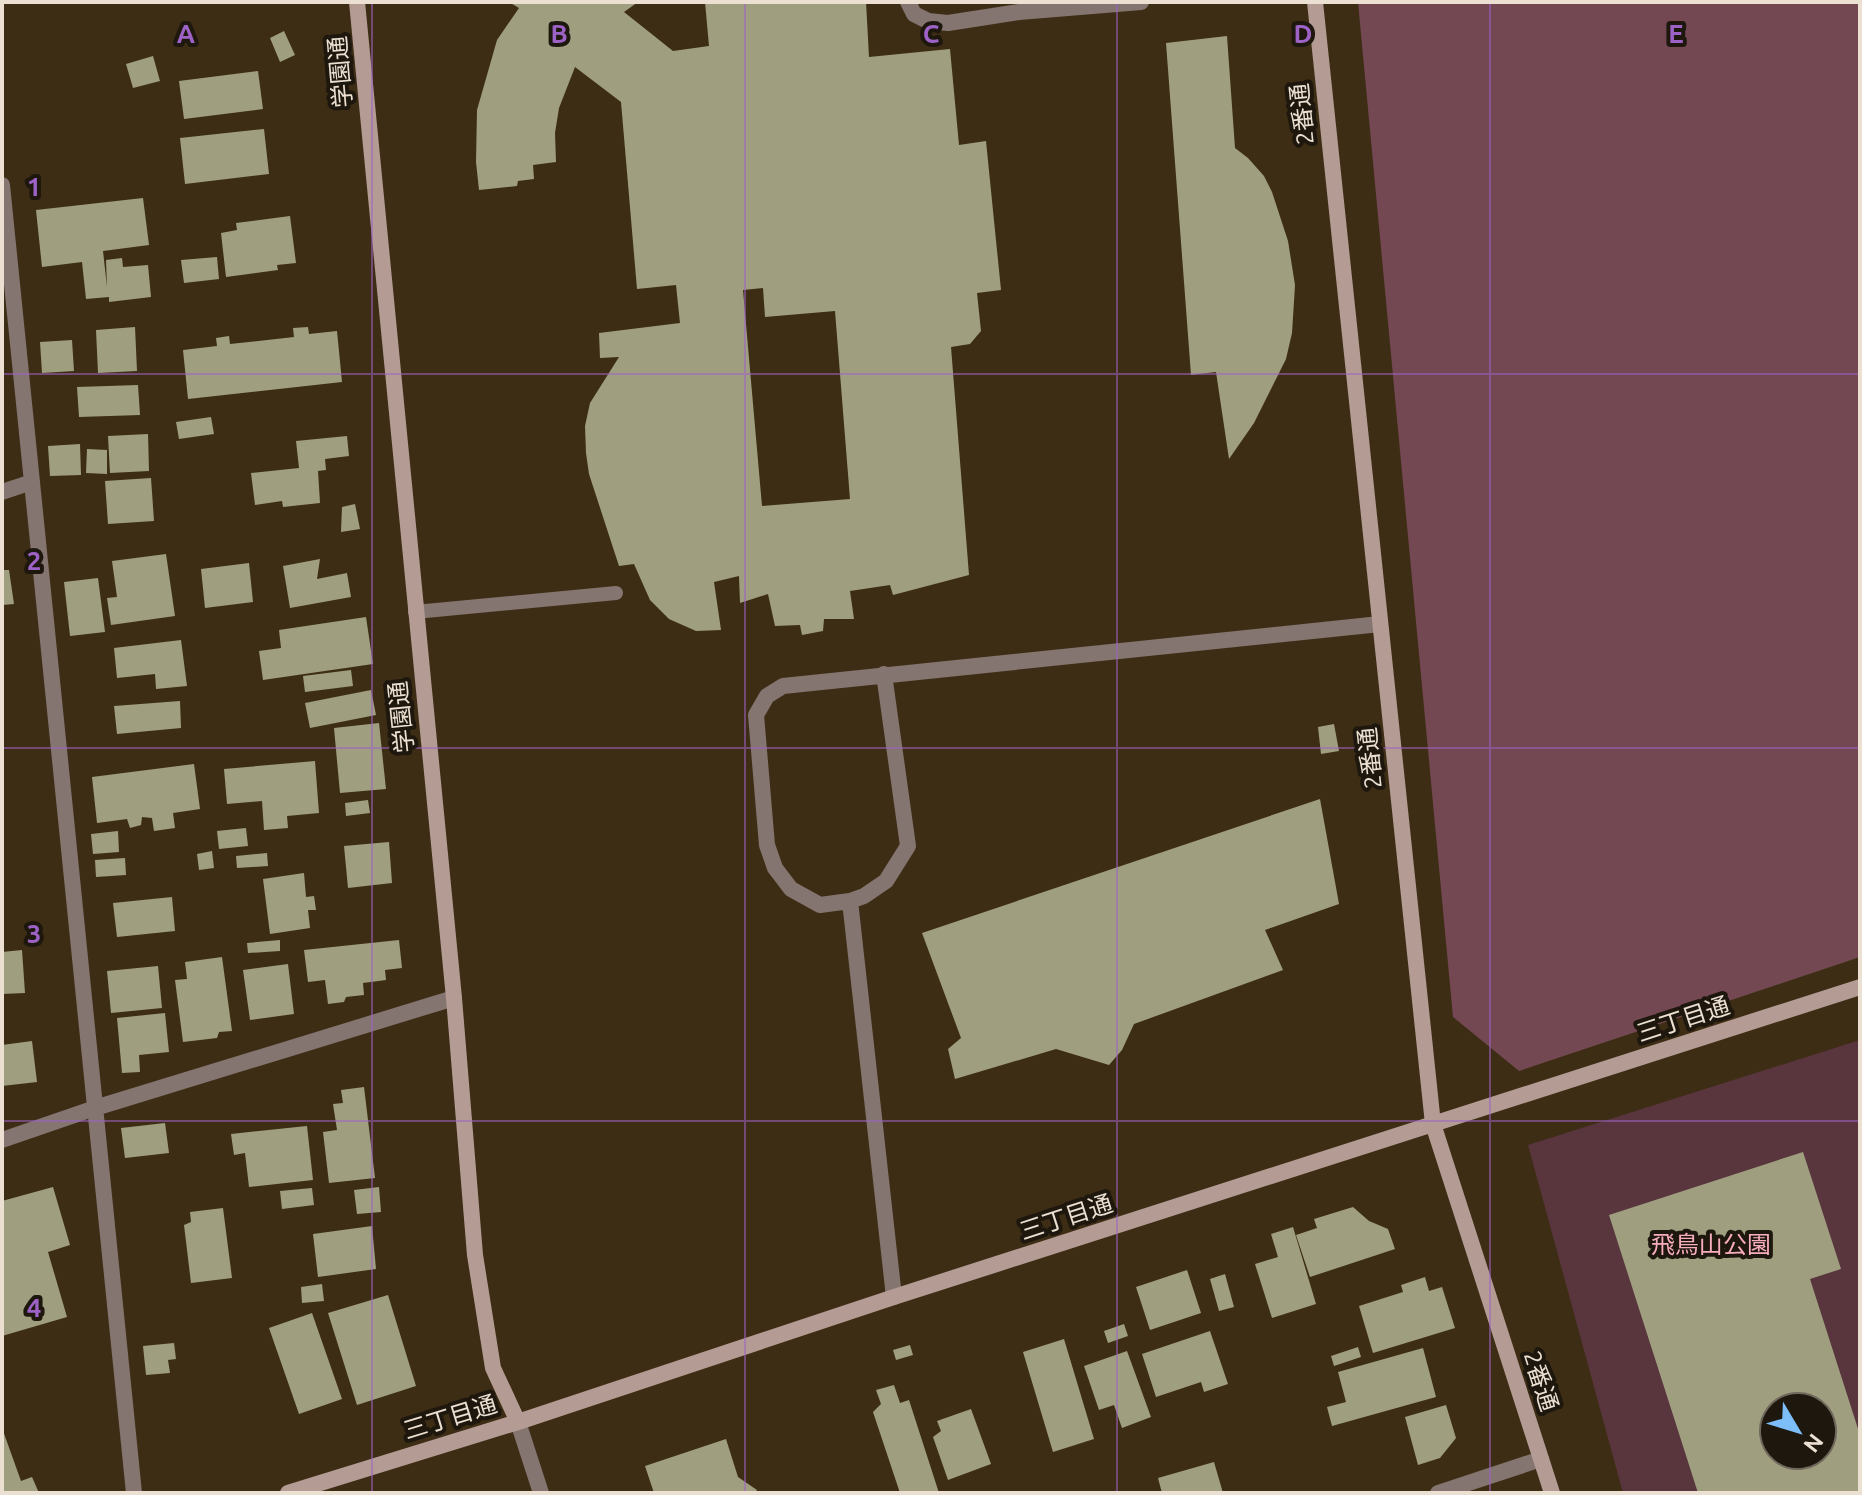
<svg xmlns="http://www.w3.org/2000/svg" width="1862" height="1495" font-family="Ubuntu,'Noto Sans JP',sans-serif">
<rect width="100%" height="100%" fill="#3e2d15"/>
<path fill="#59353e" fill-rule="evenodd" d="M1860 1040V1493H1623L1528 1145ZM1774 1407H1822V1455H1774Z"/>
<path fill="#734852" d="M1358 2H1860V957L1519 1071 1453 1017Z"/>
<path fill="#9f9f80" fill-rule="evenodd" d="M509 2H638L624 12 673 51 709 46 705 2H866L869 57 950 49 959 145 986 141 1001 290 977 293 981 331 970 344 951 347 969 575 893 595 890 585 850 591 854 619H824L823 631 802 635 800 625 775 626 768 594 740 603 739 576 714 582 721 630 696 631 669 619 650 600 634 564 619 566 589 474 586 453 585 426 590 403 619 357 600 358 599 333 680 323 676 285 637 289 621 102 575 67 559 108 555 133 556 162 533 165 534 179 518 181 517 186 479 190 476 162 477 110 497 40 519 8ZM763 288 765 317 835 311 850 499 762 506 743 290Z
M284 31 295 55 280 62 270 38Z
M1227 36 1235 148 1248 158 1264 176 1272 192 1288 241 1295 285 1292 333 1286 359 1254 423 1229 459 1216 372 1191 375 1166 43Z
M153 56 160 81 133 88 126 64Z
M258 71 263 109 184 119 179 81Z
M264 129 269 174 185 184 180 138Z
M143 198 149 245 103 251 107 287 106 260 122 258 123 267 148 265 151 297 109 302V297L86 299 82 262 42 267 36 210Z
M290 216 296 263 277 265 278 270 226 277 221 233 237 230 236 223Z
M217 257 219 279 184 283 181 260Z
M135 327 137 371 98 373 96 330Z
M308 327 309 334 337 331 342 382 188 399 183 350 217 346 216 338 229 336 230 344 294 337 293 328Z
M72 340 74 371 42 373 40 342Z
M138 385 140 415 79 417 77 387Z
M211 417 214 434 179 439 176 422Z
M148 434 149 471 110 473 108 436Z
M347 436 349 456 325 459 326 470 318 471 320 503 283 507 282 501 255 505 251 473 299 468 296 441Z
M80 444 81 475 50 476 48 446Z
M87 449 107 450V474L86 473Z
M151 478 154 521 108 524 105 481Z
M355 504 360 529 341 532 342 507Z
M166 554 175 616 111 625 107 598 117 597 112 561Z
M320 559 317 579 347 573 351 597 290 608 283 566Z
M249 563 253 602 205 608 201 569Z
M2 570H9L14 604 2 605Z
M98 578 105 632 70 636 64 582Z
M366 617 373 664 263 680 259 651 281 648 279 630Z
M181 640 187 686 156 689 155 674 117 678 114 648Z
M351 670 353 686 305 692 303 676Z
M371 690 376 715 310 728 305 703Z
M180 701 181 728 117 734 114 706Z
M379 723 386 789 340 793 334 728Z
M1334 724 1339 751 1321 754 1318 727Z
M315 761 319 813 287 816 288 828 264 830 262 801 227 804 224 769Z
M194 764 200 809 173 813 175 828 154 831 152 818 142 817 141 825 130 828 127 819 97 823 92 777Z
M1320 799 1339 904 1265 930 1283 970 1134 1024 1122 1050 1109 1065 1056 1049 955 1079 948 1049 961 1038 922 933Z
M368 800 370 813 346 816 345 803Z
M246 828 248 846 219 849 217 831Z
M118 831 119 852 93 854 91 834Z
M389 842 392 883 348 888 344 846Z
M212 851 214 868 199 870 197 854Z
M267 853 268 866 237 868 236 856Z
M125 858 126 875 96 877 95 860Z
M304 873 306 897 314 896 316 910H308L310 928 270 934 263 879Z
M172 897 175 931 117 937 113 903Z
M280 940V951L248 953 247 943Z
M399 940 402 968 385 970 386 980 363 983 364 995 346 997 344 1002 328 1004 325 980 308 982 304 950Z
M22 950 25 993 2 994V952Z
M222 957 232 1031 219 1032 217 1038 183 1042 175 980 187 979 185 962Z
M288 964 294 1014 250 1020 243 970Z
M158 966 162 1008 111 1013 107 971Z
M165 1013 169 1052 139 1055 140 1072 122 1073 117 1018Z
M32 1041 37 1082 2 1086V1045Z
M364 1087 375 1178 329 1183 323 1132 337 1130 333 1104 343 1103 341 1090Z
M165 1123 169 1153 125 1158 121 1128Z
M307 1126 313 1180 249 1187 245 1153 234 1155 231 1134Z
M1803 1152 1841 1269 1810 1279 1860 1435V1493H1698L1609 1215ZM1774 1407H1822V1455H1774Z
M53 1187 70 1245 48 1252 67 1317 2 1336V1201Z
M379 1187 381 1212 357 1214 354 1190Z
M312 1188 314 1205 282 1209 280 1191Z
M1353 1207 1369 1221 1388 1229 1395 1249 1310 1277 1296 1235 1317 1228 1314 1219Z
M223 1208 232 1278 191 1283 184 1225 191 1222 190 1212Z
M372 1226 376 1269 318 1277 313 1234Z
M1293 1227 1316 1304 1272 1318 1255 1264 1278 1257 1271 1234Z
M1187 1270 1201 1313 1150 1330 1136 1287Z
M1225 1274 1234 1307 1219 1311 1210 1279Z
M1425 1277 1429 1291 1442 1287 1455 1328 1373 1353 1359 1306 1403 1292 1401 1285Z
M322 1284 324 1301 302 1303 301 1287Z
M388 1295 416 1386 357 1405 328 1313Z
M312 1313 342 1399 299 1414 269 1328Z
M1124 1324 1128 1336 1108 1343 1104 1331Z
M1210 1331 1228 1384 1204 1392 1201 1382 1156 1397 1142 1354Z
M1064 1339 1094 1439 1053 1452 1023 1352Z
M174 1343 176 1359 168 1360 170 1373 146 1375 143 1346Z
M910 1345 913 1355 896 1360 893 1350Z
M1358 1347 1361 1357 1334 1366 1331 1356Z
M1423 1348 1436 1397 1332 1426 1327 1407 1346 1402 1338 1372Z
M1127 1351 1151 1417 1122 1428 1114 1405 1099 1410 1084 1366Z
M894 1385 900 1403 909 1400 939 1493H900L873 1412 881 1404 876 1390Z
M1446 1405 1456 1438 1440 1458 1418 1465 1405 1417Z
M971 1409 991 1464 948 1480 933 1437 941 1431 937 1421Z
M2 1428 21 1481 32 1477 39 1493H2Z
M726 1439 738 1477 757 1490 755 1493H654L645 1466Z
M1214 1462 1223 1493H1162L1158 1478Z"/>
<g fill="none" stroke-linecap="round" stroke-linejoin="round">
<path stroke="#847571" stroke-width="14" d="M415 612 616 593"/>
<path stroke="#847571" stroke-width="16" d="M908 2 914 14 928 21 948 23 1019 12 1141 2
M2 185 134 1493
M2 492 32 482
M884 674 908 846 886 881 864 896 850 901 820 905 791 889 775 868 767 845 756 715 767 696 783 686 1380 624
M850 901 894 1297
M2 1140 95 1108 454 998
M518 1422 541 1493
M1438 1493 1541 1459"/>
<path stroke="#b49c95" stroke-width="16" d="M357 2 454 998 475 1255 493 1368 518 1422
M1315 2 1433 1124 1552 1493
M288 1493 518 1422 894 1297 1860 987"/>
</g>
<path fill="none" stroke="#9d62c5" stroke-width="2" stroke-opacity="0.55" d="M372 2V1493M745 2V1493M1117 2V1493M1490 2V1493M2 374H1860M2 748H1860M2 1121H1860"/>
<g text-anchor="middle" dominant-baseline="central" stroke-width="8" stroke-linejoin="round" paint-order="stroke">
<g font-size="24" fill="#ebe0d2" stroke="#1e170d">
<text transform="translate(340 72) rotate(-95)">学園通</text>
<text transform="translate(1302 114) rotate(-96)">2番通</text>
<text transform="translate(401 717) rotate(-96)">学園通</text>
<text transform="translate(1370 758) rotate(-96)">2番通</text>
<text transform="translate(1683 1019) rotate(-18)">三丁目通</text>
<text transform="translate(1066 1217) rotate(-18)">三丁目通</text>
<text transform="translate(1541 1381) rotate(72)">2番通</text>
<text transform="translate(450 1417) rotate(-17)">三丁目通</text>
</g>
<g font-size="24" fill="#f8adbf" stroke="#1e170d">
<text x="1711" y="1244">飛鳥山公園</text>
</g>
</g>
<g font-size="26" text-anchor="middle" font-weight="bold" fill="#9d62c5" stroke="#1e170d" stroke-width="8" stroke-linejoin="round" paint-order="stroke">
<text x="186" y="43">A</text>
<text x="559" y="43">B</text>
<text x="931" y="43">C</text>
<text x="1303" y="43">D</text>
<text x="1676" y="43">E</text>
<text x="34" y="196">1</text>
<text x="34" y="570">2</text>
<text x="34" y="943">3</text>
<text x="34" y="1317">4</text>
</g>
<rect width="1862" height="1495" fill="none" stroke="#ebe0d2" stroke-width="8"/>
<g transform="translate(1798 1431) rotate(128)"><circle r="38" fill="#1e170d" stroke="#70675c" stroke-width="2"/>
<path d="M0-6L14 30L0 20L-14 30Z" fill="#7dbef9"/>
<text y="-12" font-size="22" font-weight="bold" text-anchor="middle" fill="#ebe0d2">N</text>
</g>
</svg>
